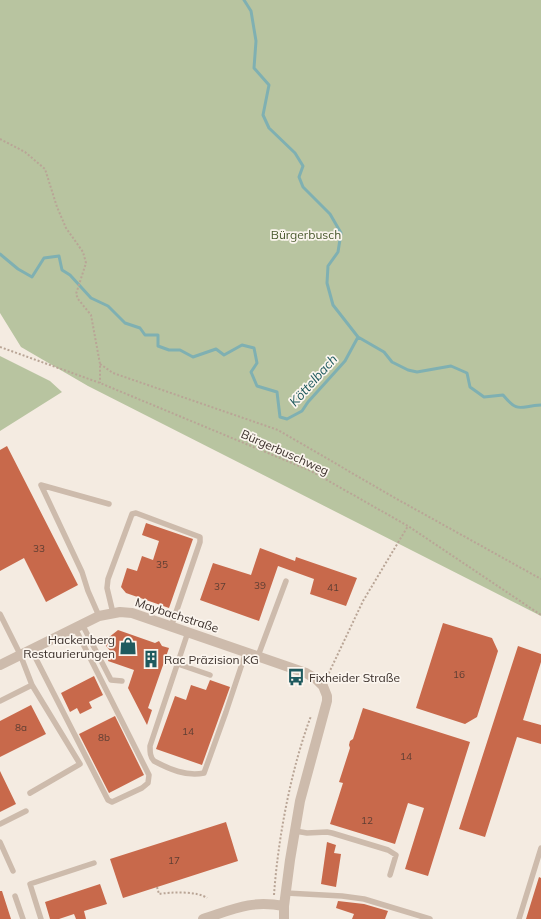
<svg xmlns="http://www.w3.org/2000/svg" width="541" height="919" font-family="Mulish,sans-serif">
<rect width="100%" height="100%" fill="#f4ebe1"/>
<path fill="#b8c4a0" d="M0 0H541V616L88 386 21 347 0 313Z
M0 356 50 381 62 392 0 431Z"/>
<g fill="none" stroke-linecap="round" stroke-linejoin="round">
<path stroke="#7fb0b2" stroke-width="3" d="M244 0 251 11 256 41 254 68 269 85 263 115 269 128 295 153 303 166 299 177 303 187 330 214 341 233 338 252 328 266 327 283 333 305 358 337
M0 254 18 269 32 277 44 258 59 256 62 270 70 275 91 298 108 306 125 323 140 328 145 335H158V346L169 350H180L193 357 216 349 224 355 242 345 254 348 257 363 251 372 257 386 277 392 280 417 287 419 302 411 308 402 345 361 358 337 384 352 392 362 408 370 417 372 451 366 467 373 470 387 484 397 503 395C519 414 519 406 541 405"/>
</g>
<path fill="#c8694b" d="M7 446 78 585 46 602 24 558 0 571V450Z
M146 523 193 539 169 608 126 593 121 587 127 568 137 571 142 556 153 560 159 541 142 535Z
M260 548 295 561 296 557 357 578 346 606 310 594 314 579 278 566 259 621 200 600 213 563 251 575Z
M443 623 492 638 498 651 477 717 465 724 416 708Z
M118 630 155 643 159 641 162 646 169 648 148 708 152 710 147 725 128 688 134 670 108 661 111 652 103 642Z
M518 646 541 654V662L523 720 541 725V744L517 737 485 837 459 829Z
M94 676 103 695 89 702 92 708 80 714 77 708 70 712 61 693Z
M210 680 230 687 202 765 156 749 175 696 186 700 191 685 206 690Z
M31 705 46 734 0 757V721Z
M363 708 470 742 428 876 405 869 424 808 408 803 395 844 330 824 343 783 339 782 350 748 349 745 350 741 353 739Z
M115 716 144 775 109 793 79 734Z
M0 771 16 804 0 812Z
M226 822 238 861 123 898 110 859Z
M327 842 336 845 334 853 341 854 336 887 321 884Z
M539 877 541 878V919H526Z
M100 884 107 904 84 911 86 919H76L74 914 59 919H50L45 902Z
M0 891H2L11 919H0Z
M338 901 364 904 388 911 385 919H352L354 914 336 908Z"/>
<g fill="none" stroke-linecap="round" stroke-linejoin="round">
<path stroke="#b9a596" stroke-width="2" stroke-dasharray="2 2" stroke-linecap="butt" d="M0 139 25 152 45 169 57 207 66 228 83 252 86 263 76 294 78 299 91 315 100 364V383
M0 347 100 383 311 471 408 526 541 615
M100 364 113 373 278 430 395 498 541 579
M327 677 363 601 408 526
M157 887 159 894C170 892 198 891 207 898
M274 895C278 838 291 769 311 716"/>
<path stroke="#cdbbac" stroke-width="5.5" d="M113 613 107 588 108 579 132 514 136 513 200 537V542L171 627
M0 614 20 654 32 685 80 764 30 793
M99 616 88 591 82 572 41 485 109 504
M82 624 111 680 122 681
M188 632 150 746C150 752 150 757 154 761 169 769 187 777 204 773L226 712 246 652
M31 649 108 800 112 802 142 788 148 783 149 775 75 628
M258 656 286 581
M178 664 210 675
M0 701 32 685
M0 824 26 811
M295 831 307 833 327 832 332 833 388 850 396 855 390 875
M0 842 13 871
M286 893 342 896 364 899 430 919
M15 896 23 919
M41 919 30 884 94 863
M519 919 541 848"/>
<path stroke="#cdbbac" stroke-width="10" d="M0 665 99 616 120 612 132 613 306 673 316 679 323 686 327 696V701L300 801 290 860 284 906V919
M203 919C234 909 250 900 284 906"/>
</g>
<defs>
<g id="shop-bare" transform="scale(1.38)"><path d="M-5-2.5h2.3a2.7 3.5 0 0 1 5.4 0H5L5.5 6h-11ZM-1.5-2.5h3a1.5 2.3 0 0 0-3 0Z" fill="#1f5a5e" stroke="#fbf5ee" stroke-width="2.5" paint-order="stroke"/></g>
<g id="building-bare" transform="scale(1.38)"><path d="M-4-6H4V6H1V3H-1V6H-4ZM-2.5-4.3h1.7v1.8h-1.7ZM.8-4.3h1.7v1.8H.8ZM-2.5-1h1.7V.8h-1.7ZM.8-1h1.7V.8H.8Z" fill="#1f5a5e" stroke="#fbf5ee" stroke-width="2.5" paint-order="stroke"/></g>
<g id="bus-bare" transform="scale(1.38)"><path d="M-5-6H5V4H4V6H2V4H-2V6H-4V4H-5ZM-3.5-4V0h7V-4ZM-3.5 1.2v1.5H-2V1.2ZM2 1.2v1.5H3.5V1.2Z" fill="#1f5a5e" stroke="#fbf5ee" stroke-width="2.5" paint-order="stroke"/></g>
</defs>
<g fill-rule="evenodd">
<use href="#shop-bare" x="128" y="646"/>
<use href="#building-bare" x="151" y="659"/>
<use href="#bus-bare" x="296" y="677"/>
</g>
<g text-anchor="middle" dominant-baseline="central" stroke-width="3.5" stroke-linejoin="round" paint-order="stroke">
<g font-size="10" fill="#5e3e33">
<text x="39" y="548">33</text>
<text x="162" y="564">35</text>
<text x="260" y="585">39</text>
<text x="220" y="586">37</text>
<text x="333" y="587">41</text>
<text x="459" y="674">16</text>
<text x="21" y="727">8a</text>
<text x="188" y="731">14</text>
<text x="104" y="737">8b</text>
<text x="406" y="756">14</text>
<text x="367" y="820">12</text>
<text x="174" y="860">17</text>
</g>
<g font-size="12" fill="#4a5a2e" stroke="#fbf5ee">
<text x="306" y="234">Bürgerbusch</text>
</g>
<g font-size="12" fill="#3b302b" stroke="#fbf5ee">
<text transform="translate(285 452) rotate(24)">Bürgerbuschweg</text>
<text transform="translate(177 615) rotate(18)">Maybachstraße</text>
</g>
<g font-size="12" fill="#3b302b" stroke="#fbf5ee" text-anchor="start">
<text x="115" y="639" text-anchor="end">Hackenberg<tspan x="115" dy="14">Restaurierungen</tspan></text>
<text x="164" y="659">Rac Präzision KG</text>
<text x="309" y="677">Fixheider Straße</text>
</g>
<g font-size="13" font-style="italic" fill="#1f5a5e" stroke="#fbf5ee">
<text transform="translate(313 380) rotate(-48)">Köttelbach</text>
</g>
</g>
</svg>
